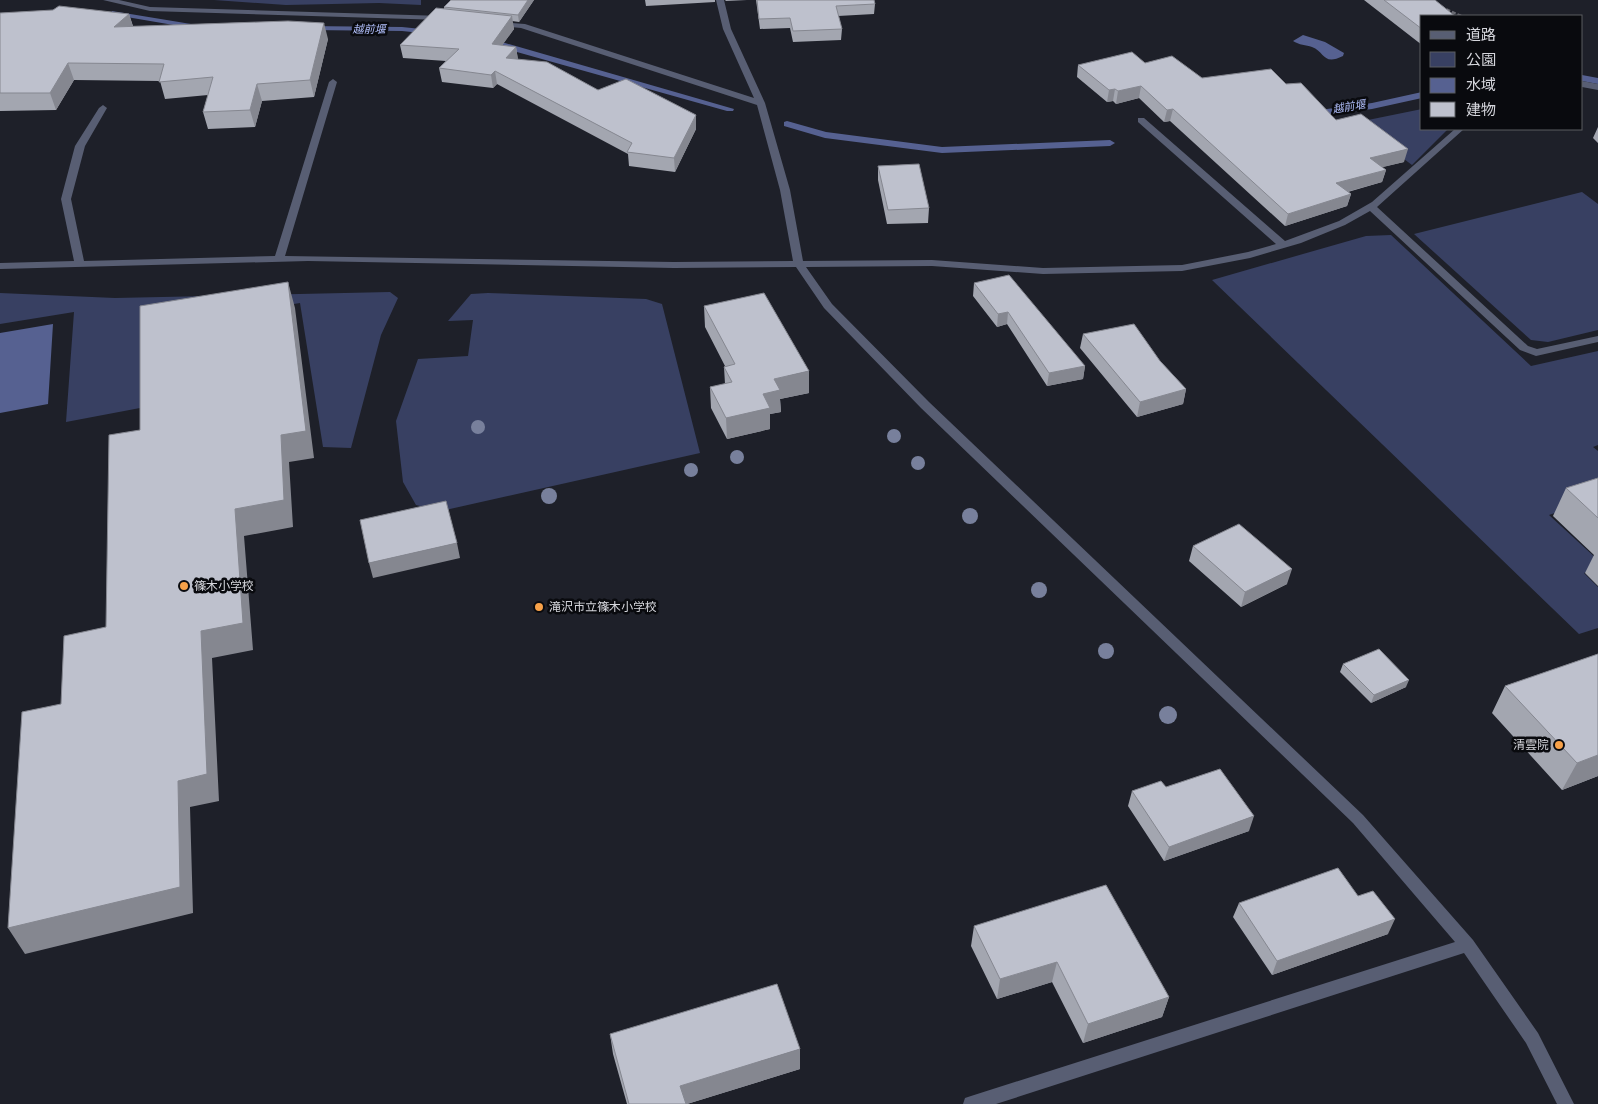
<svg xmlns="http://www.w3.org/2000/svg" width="1598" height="1104" font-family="'Fira Sans Condensed','Noto Sans JP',sans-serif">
<rect width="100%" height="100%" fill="#1e2029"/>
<path fill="#384062" d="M214 0H421V5L379 3 286 5Z
M1422 109V129H1448L1412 165 1380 141 1363 121Z
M1582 192 1598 204V330L1548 342 1531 340 1414 234Z
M1391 235 1531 366 1598 351V445L1593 447 1598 451V498L1549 515 1598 560V568L1584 573 1598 587V628L1579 634 1212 280 1366 236Z
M390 292 398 298 381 335 351 448 323 447 300 303 142 329 140 408 66 422 74 312 0 324V293L115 298Z
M488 293 646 299 662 304 700 453 441 511 416 505 403 482 396 421 418 359 468 356 473 320 448 321 471 294Z"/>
<path fill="#566191" d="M1303 35 1325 42 1344 53 1343 56C1323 66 1325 52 1312 47 1306 45 1299 45 1293 41Z
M53 324 48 404 0 413V333Z"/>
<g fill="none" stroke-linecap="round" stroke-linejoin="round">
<path fill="#566191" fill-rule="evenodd" d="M112 11 191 24 195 26 191 28 115 15 111 13Z
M305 26 402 27 431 30 435 32 431 34 402 31 308 30 304 28Z
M499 43H505L734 109 733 111H727L499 47Z
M1582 75 1598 78V84L1582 81Z
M1422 92V98L1372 109 1312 117 1308 114 1312 111 1372 103Z
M787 121 826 132 942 147 1110 140 1115 143 1110 146 942 153 825 138 784 126V122Z"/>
<path stroke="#6a6b73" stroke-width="2.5" stroke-dasharray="4 2" stroke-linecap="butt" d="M1441 7 1461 16"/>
<path fill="#585e73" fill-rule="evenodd" d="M103 0H119L150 7 443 16 447 18 443 20 150 11Z
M716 0H724L731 29 765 103 790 190 803 261 932 260 1043 268 1182 265 1248 252 1276 244 1138 122V118H1144L1285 241 1339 221 1372 202 1455 129H1464L1377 207 1528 346 1537 349 1598 336V342L1536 356 1520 350 1370 211 1345 225 1301 243 1250 258 1182 271 1043 274 932 266 806 267 832 304 929 402 1363 815 1473 940 1538 1033 1574 1104H1557L1526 1043 1464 953 996 1104H963L965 1098 971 1096 1455 942 1353 823 921 408 824 308 796 267 674 268 308 261 0 269V263L74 261 61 199 75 146 99 108 103 105 107 108 85 146 71 199 84 261 275 256 329 82 333 79 337 82 285 256 674 262 793 261 780 190 757 105 521 28 498 26 494 24 498 22 525 24 754 98 723 29Z
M1582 81 1598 84V90L1582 87Z"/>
</g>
<g fill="#78809c">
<circle cx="478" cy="427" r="7"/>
<circle cx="894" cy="436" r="7"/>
<circle cx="737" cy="457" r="7"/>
<circle cx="918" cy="463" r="7"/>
<circle cx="691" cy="470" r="7"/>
<circle cx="549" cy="496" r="8"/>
<circle cx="970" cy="516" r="8"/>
<circle cx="1039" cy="590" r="8"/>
<circle cx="1106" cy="651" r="8"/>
<circle cx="1168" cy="715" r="9"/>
</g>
<path fill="#a3a6b0" d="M534 0 519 22 512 21 514 29 502 45 516 47 518 60 598 90 696 115V129L675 172 629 166 628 154 497 84 493 88 442 82 439 68 446 61 403 58 400 45 444 9V7Z
M645 0H715V2L646 6Z
M725 0H747L726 1Z
M756 0H874L875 4 874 14 838 16 842 29 841 40 793 42 790 28 760 29Z
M1364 0H1435L1422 16V45Z
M0 13 129 14 133 26 328 39 314 97 262 101 255 127 208 129 203 112 208 95 165 99 160 81 74 80 56 110 0 111Z
M1145 63 1202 78 1286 84 1336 120 1404 162 1382 167 1386 170 1382 182 1348 192 1351 194 1347 206 1285 226 1170 121 1164 122 1139 98 1116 104 1113 101 1107 102 1077 77 1078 65Z
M1598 127V143L1593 138Z
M878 166 929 208 928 223 887 224 878 180Z
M974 283 1085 366 1083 379 1047 386 1007 324 997 327 973 296Z
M704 306 809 393 780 399 781 412 770 414V429L727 439 711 408 710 387 725 384 724 367 725 366 705 327Z
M1083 334 1160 361 1186 389 1183 404 1137 417 1080 348Z
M1598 478V586L1585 573 1594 555 1553 516 1566 488Z
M1193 546 1287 584 1241 607 1189 561Z
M1598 654V776L1562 790 1492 713 1505 686Z
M1343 664 1406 687 1371 703 1340 672Z
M1166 787 1249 831 1164 861 1128 806 1132 791Z
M1358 896 1388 934 1272 975 1233 917 1239 903Z
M974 926 1169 997 1162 1017 1083 1043 1052 982 997 999 971 946Z
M610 1034 800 1069 687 1104H627L613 1054Z"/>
<path fill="#858790" d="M528 0H534L519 22 518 15Z
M129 14 134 30 114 27Z
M512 16 514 29 494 57 492 44Z
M324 23 328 39 314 97 310 80Z
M516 47 518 60 506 58Z
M68 63 74 80 56 110 50 93Z
M495 71 497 84 493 88 491 75Z
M257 84 262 101 255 127 250 110Z
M1141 86 1139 98 1116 104 1118 91Z
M1115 89 1113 101 1107 102 1109 90Z
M1173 109 1170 121 1164 122 1167 110Z
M696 115V129L675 172 674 158Z
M1408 149 1404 162 1367 171 1370 158Z
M1386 170 1382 182 1332 196 1336 183Z
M1351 194 1347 206 1285 226 1288 214Z
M288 282 295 308 314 458 289 462 293 527 244 536 253 650 212 658 219 801 190 807 193 913 25 954 8 928 178 781 201 631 235 509 281 435Z
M1008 312 1007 324 997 327 998 314Z
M1085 366 1083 379 1047 386 1049 373Z
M809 371V393L780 399 781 412 770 414V429L727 439 726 418 763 394 774 379Z
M1186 389 1183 404 1137 417 1140 402Z
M457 543 460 558 373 578 369 563Z
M1292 569 1287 584 1241 607 1245 592Z
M1409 680 1406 687 1371 703 1374 695Z
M1598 755V776L1562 790 1577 763Z
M1254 816 1249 831 1164 861 1169 847Z
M1395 919 1388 934 1272 975 1277 961Z
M1057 962 1052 982 997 999 1000 979Z
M1169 997 1162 1017 1083 1043 1088 1024Z
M800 1049V1069L687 1104H683L680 1086Z"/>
<path fill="#bec1cd" stroke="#858790" d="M451 0H528L518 15 444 7Z
M757 0H874L875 4 836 6 842 29 793 31 790 18 759 19Z
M1384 0H1435L1455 16H1422V29Z
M59 6 129 14 114 27 288 21 324 23 310 80 257 84 250 110 203 112 213 77 159 82 164 64 68 63 50 93H0V13L53 10Z
M436 8 512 16 492 44 516 47 506 58 547 62 598 90 626 79 696 115 674 158 627 152 632 143 495 71 491 75 439 68 459 49 400 45Z
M1132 52 1145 63 1172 56 1202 78 1271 69 1286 84 1301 83 1336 120 1361 114 1408 149 1370 158 1386 170 1336 183 1351 194 1288 214 1173 109 1167 110 1141 86 1118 91 1115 89 1109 90 1078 65Z
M919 164 929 208 888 210 878 166Z
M1009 275 1085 366 1049 373 1008 312 998 314 974 283Z
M288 282 306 431 281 435 284 500 235 509 243 623 201 631 207 774 178 781 180 887 8 928 22 712 61 704 64 636 106 627 109 435 140 430V306Z
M764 293 809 371 774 379 780 390 763 394 770 408 726 418 710 387 732 382 724 367 735 364 704 306Z
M1134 324 1160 361 1186 389 1140 402 1083 334Z
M1598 478V518L1566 488Z
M446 501 457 543 369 563 360 520Z
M1239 524 1292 569 1245 592 1193 546Z
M1379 649 1409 680 1374 695 1343 664Z
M1598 654V755L1577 763 1505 686Z
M1220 769 1254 816 1169 847 1132 791 1161 781 1166 787Z
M1338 868 1358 896 1373 891 1395 919 1277 961 1239 903Z
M1106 885 1169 997 1088 1024 1057 962 1000 979 974 926Z
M777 984 800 1049 680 1086 686 1104H629L610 1034Z"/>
<g fill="#f7a149" stroke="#090a0e" stroke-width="2">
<circle cx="184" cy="586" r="5"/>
<circle cx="539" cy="607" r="5"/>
<circle cx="1559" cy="745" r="5"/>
</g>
<g text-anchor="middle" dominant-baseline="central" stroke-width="5" stroke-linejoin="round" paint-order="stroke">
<g font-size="11" font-style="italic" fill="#b1bffb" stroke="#090a0e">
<text x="369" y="29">越前堰</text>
<text transform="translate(1349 107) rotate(-9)">越前堰</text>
</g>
<g font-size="12" fill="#d5d6dc" stroke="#090a0e" text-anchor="start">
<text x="194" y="586">篠木小学校</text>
<text x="549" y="607">滝沢市立篠木小学校</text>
<text x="1549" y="745" text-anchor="end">清雲院</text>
</g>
</g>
<rect x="1420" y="15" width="162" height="115" fill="#090a0e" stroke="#5b5c60"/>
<rect x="1430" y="31" width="25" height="8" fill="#585e73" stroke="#5b5c60"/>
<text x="1466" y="40" font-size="15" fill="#d5d6dc">道路</text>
<rect x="1430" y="52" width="25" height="15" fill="#384062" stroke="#5b5c60"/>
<text x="1466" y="65" font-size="15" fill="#d5d6dc">公園</text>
<rect x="1430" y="78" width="25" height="15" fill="#566191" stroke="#5b5c60"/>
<text x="1466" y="90" font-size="15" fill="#d5d6dc">水域</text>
<rect x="1430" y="102" width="25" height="15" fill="#bec1cd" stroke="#5b5c60"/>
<text x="1466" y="115" font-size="15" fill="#d5d6dc">建物</text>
</svg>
